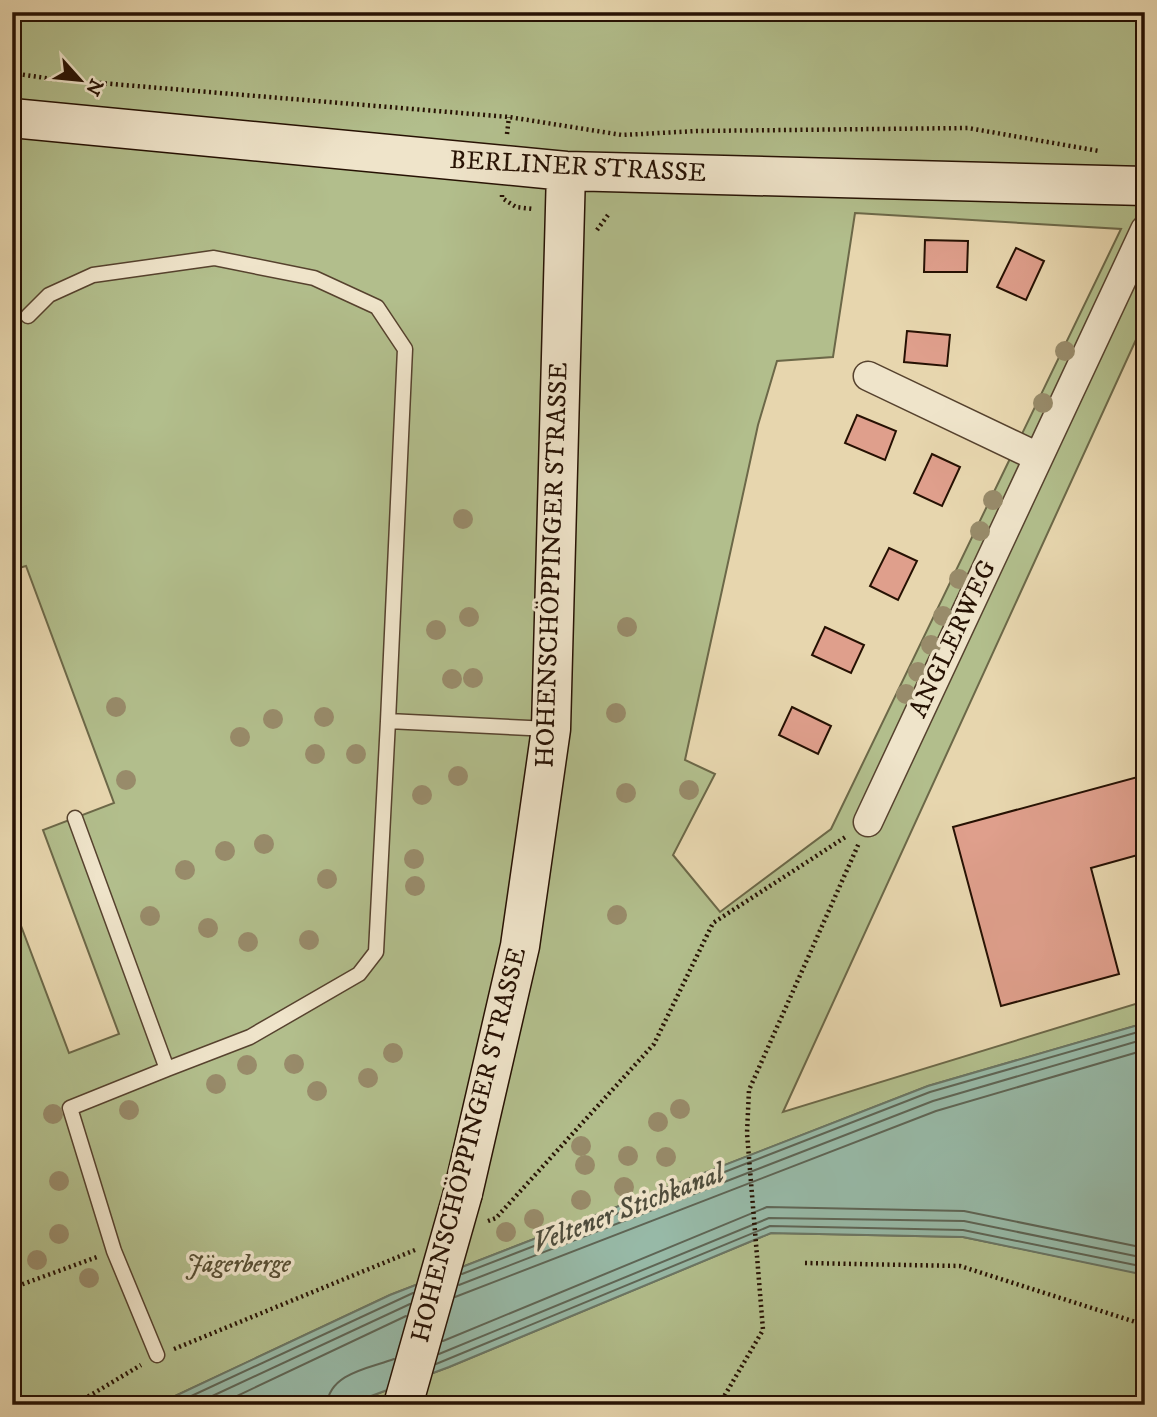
<svg xmlns="http://www.w3.org/2000/svg" width="1157" height="1417" font-family="'IM FELL DW Pica',serif">
<rect width="100%" height="100%" fill="#e7d6ae"/>
<filter id="stains"><feTurbulence type="fractalNoise" baseFrequency=".00286" numOctaves="4"/><feColorMatrix values="0 0 0 0 .2 0 0 0 0 .09 0 0 0 0 .02 0 0 0 .5 -.17"/></filter>
<radialGradient id="worn" r=".72"><stop offset=".6" stop-color="#630" stop-opacity="0"/><stop offset="1" stop-color="#630" stop-opacity=".3"/></radialGradient>
<path fill="#b2be8c" stroke="#6c6848" stroke-width="2" fill-rule="evenodd" d="M12 12H1135L1145 45V320L783 1112 1145 1001V1023L928 1086 390 1295 156 1405H12V902L69 1053 119 1034 43 830 114 803 26 566 12 570ZM855 213 1121 229 831 829 720 912 673 855 715 774 685 760 758 425 777 361 833 357Z
M771 1233 963 1237 1144 1274 1145 1405H347L449 1367Z"/>
<path fill="#97b9a7" stroke="#6a7665" stroke-width="2" d="M1145 1023V1275L963 1237 771 1233 449 1367 347 1405H156L390 1295 928 1086Z"/>
<g fill="none" stroke-linecap="round" stroke-linejoin="round">
<path stroke="#5e6555" stroke-width="2" d="M462 1274 930 1092 1145 1030
M459 1285 933 1101 1145 1039
M455 1297 936 1111 1145 1050
M443 1341 767 1207 964 1211 1145 1248
M439 1354 769 1218 964 1221 1145 1258
M436 1364 770 1226 963 1230 1145 1267
M172 1405 413 1293
M193 1405 410 1304
M218 1405 406 1316
M327 1405C329 1373 370 1368 394 1359"/>
</g>
<path fill="#df9f8c" stroke="#261103" stroke-width="2" d="M925 240 968 241 967 272H924Z
M1016 248 1044 261 1026 300 997 287Z
M907 331 950 335 947 366 904 362Z
M857 415 896 431 885 460 845 443Z
M932 454 960 467 942 506 914 493Z
M889 548 917 561 898 600 870 586Z
M825 627 864 645 851 673 812 655Z
M792 707 831 726 818 754 779 735Z
M1145 775V853L1091 868 1119 974 1001 1006 953 827Z"/>
<g fill="none" stroke-linecap="round" stroke-linejoin="round">
<g stroke="#56422e" stroke-width="17">
<path id="lane" d="M28 316 49 295 93 275 214 258 314 278 377 307 405 349 388 721
M75 818 167 1069 250 1037 359 974 376 952 388 721 550 729
M157 1355 114 1251 70 1108 167 1069"/>
</g>
<g stroke="#56422e" stroke-width="31">
<path id="street" d="M868 376 1038 457
M868 822 1145 230"/>
</g>
<g stroke="#261103" stroke-width="41">
<path id="secondary" d="M12 118 566 171 1145 186
M463 1193 520 946 551 729 566 171"/>
</g>
<path stroke="#261103" stroke-width="4.5" stroke-dasharray="2 3.5" stroke-linecap="butt" d="M12 73 52 79 509 117 622 135 697 131 968 128 1099 151
M507 134 509 117
M502 195V198L516 207 533 209
M597 230 608 215
M488 1221 496 1218 654 1044 713 923 847 836
M805 1263 960 1266 1145 1325
M12 1288 97 1257
M174 1349 415 1250
M74 1405 141 1365
M719 1405 763 1330 747 1133 749 1090 859 843"/>
<use href="#lane" stroke="#efe4ca" stroke-width="14"/>
<use href="#street" stroke="#efe4ca" stroke-width="28"/>
<use href="#secondary" stroke="#efe4ca" stroke-width="38"/>
<g stroke="#261103" stroke-width="41" stroke-linecap="butt">
<path id="secondary-bridge" d="M403 1405 463 1193"/>
</g>
<use href="#secondary-bridge" stroke="#efe4ca" stroke-width="38"/>
</g>
<g fill="#988b6a">
<circle cx="1065" cy="351" r="10"/>
<circle cx="1043" cy="403" r="10"/>
<circle cx="993" cy="500" r="10"/>
<circle cx="463" cy="519" r="10"/>
<circle cx="980" cy="531" r="10"/>
<circle cx="959" cy="579" r="10"/>
<circle cx="943" cy="616" r="10"/>
<circle cx="469" cy="617" r="10"/>
<circle cx="627" cy="627" r="10"/>
<circle cx="436" cy="630" r="10"/>
<circle cx="931" cy="645" r="10"/>
<circle cx="918" cy="672" r="10"/>
<circle cx="473" cy="678" r="10"/>
<circle cx="452" cy="679" r="10"/>
<circle cx="906" cy="694" r="10"/>
<circle cx="116" cy="707" r="10"/>
<circle cx="616" cy="713" r="10"/>
<circle cx="324" cy="717" r="10"/>
<circle cx="273" cy="719" r="10"/>
<circle cx="240" cy="737" r="10"/>
<circle cx="315" cy="754" r="10"/>
<circle cx="356" cy="754" r="10"/>
<circle cx="458" cy="776" r="10"/>
<circle cx="126" cy="780" r="10"/>
<circle cx="689" cy="790" r="10"/>
<circle cx="626" cy="793" r="10"/>
<circle cx="422" cy="795" r="10"/>
<circle cx="264" cy="844" r="10"/>
<circle cx="225" cy="851" r="10"/>
<circle cx="414" cy="859" r="10"/>
<circle cx="185" cy="870" r="10"/>
<circle cx="327" cy="879" r="10"/>
<circle cx="415" cy="886" r="10"/>
<circle cx="617" cy="915" r="10"/>
<circle cx="150" cy="916" r="10"/>
<circle cx="208" cy="928" r="10"/>
<circle cx="309" cy="940" r="10"/>
<circle cx="248" cy="942" r="10"/>
<circle cx="393" cy="1053" r="10"/>
<circle cx="294" cy="1064" r="10"/>
<circle cx="247" cy="1065" r="10"/>
<circle cx="368" cy="1078" r="10"/>
<circle cx="216" cy="1084" r="10"/>
<circle cx="317" cy="1091" r="10"/>
<circle cx="680" cy="1109" r="10"/>
<circle cx="129" cy="1110" r="10"/>
<circle cx="53" cy="1114" r="10"/>
<circle cx="658" cy="1122" r="10"/>
<circle cx="581" cy="1146" r="10"/>
<circle cx="628" cy="1156" r="10"/>
<circle cx="666" cy="1157" r="10"/>
<circle cx="585" cy="1165" r="10"/>
<circle cx="59" cy="1181" r="10"/>
<circle cx="624" cy="1187" r="10"/>
<circle cx="581" cy="1200" r="10"/>
<circle cx="534" cy="1219" r="10"/>
<circle cx="506" cy="1232" r="10"/>
<circle cx="59" cy="1234" r="10"/>
<circle cx="37" cy="1260" r="10"/>
<circle cx="89" cy="1278" r="10"/>
</g>
<g text-anchor="middle" dominant-baseline="central" stroke-width="7" stroke-linejoin="round" paint-order="stroke">
<g font-size="26" fill="#261103" stroke="#efe4ca">
<text transform="translate(578 167) rotate(3)">BERLINER STRASSE</text>
<text transform="translate(552 565) rotate(-88)">HOHENSCHÖPPINGER STRASSE</text>
<text transform="translate(953 639) rotate(-65)">ANGLERWEG</text>
<text transform="translate(469 1145) rotate(-76)">HOHENSCHÖPPINGER STRASSE</text>
</g>
<g font-size="26" font-style="italic" fill="#574e33" stroke="#efe4ca">
<text x="238" y="1264">Jägerberge</text>
</g>
<g font-size="28" font-style="italic" fill="#4e4c3c" stroke="#efe4ca">
<text transform="translate(628 1208) rotate(-21)">Veltener Stichkanal</text>
</g>
</g>
<rect width="1157" height="1417" fill="none" stroke="#e7d6ae" stroke-width="42"/>
<rect x="14" y="14" width="1129" height="1389" fill="none" stroke="#261103" stroke-width="3.5"/>
<rect x="21" y="21" width="1115" height="1375" fill="none" stroke="#261103" stroke-width="2"/>
<g transform="translate(80 80) rotate(117)" stroke="#efe4ca" stroke-width="5" paint-order="stroke">
<path d="M0-5L12 26L0 18L-12 26Z" fill="#261103"/>
<text y="-10" font-size="19" font-weight="bold" text-anchor="middle" fill="#261103">N</text>
</g>
<rect width="100%" height="100%" filter="url(#stains)"/>
<rect width="100%" height="100%" fill="url(#worn)"/>
</svg>
